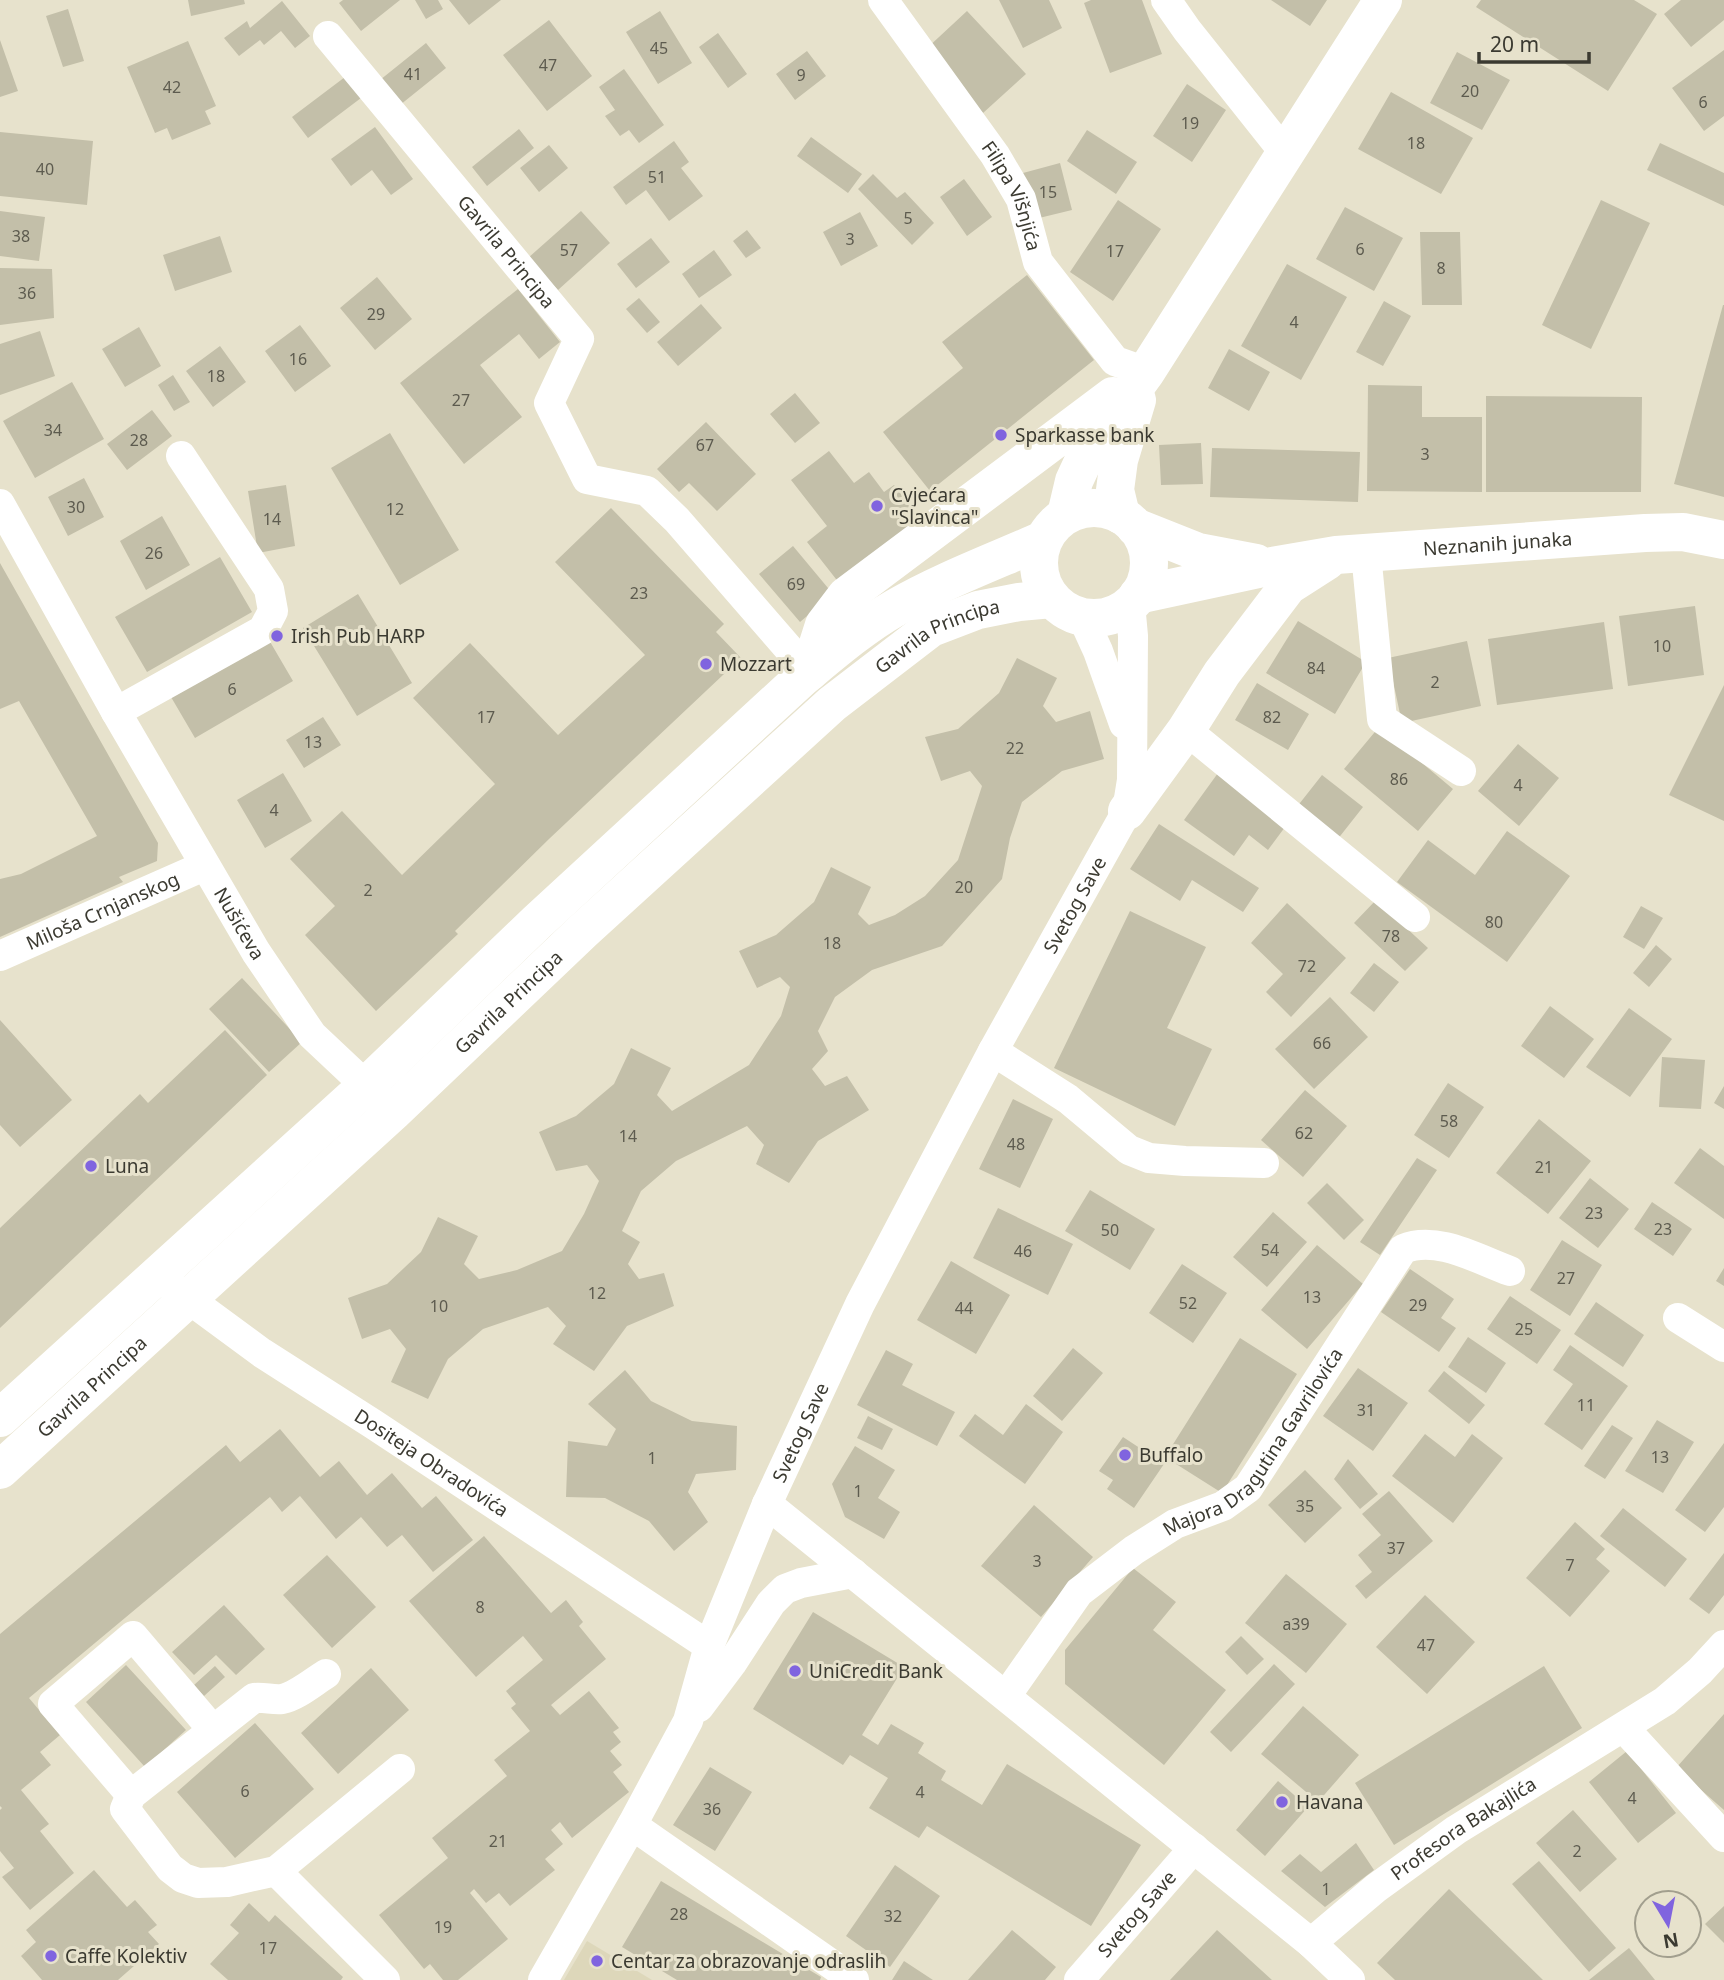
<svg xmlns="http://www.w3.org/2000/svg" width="1724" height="1980" font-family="'Noto Sans',sans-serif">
<rect width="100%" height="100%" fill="#e7e2cc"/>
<path fill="#ddd7ba" d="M587 1941 652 1980H564Z"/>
<path fill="#c3bfa9" d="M188 0H244L245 4 191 16Z
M343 0H400L361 31 339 3Z
M415 0H438L443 9 426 19Z
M449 0H501L469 25Z
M999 0H1049L1062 28 1023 48Z
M1091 0H1142L1162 54 1110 73 1084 3Z
M1271 0H1327L1310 26Z
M1481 0H1634L1657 14 1608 91 1476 7Z
M1681 0H1724V20L1691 47 1664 14Z
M282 1 310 36 295 48 281 31 264 45 260 40 239 56 224 38 247 21 250 28Z
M68 9 84 61 63 67 46 16Z
M660 11 692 63 658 84 626 32Z
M967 11 1026 74 983 113 925 50Z
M549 20 592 76 547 111 503 55Z
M718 33 747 74 728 88 699 47Z
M0 40 18 91 0 97Z
M188 41 216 106 205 111 211 124 172 140 167 128 155 133 127 67Z
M426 43 446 68 400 105 380 80Z
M1724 50V116L1704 131 1672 88Z
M807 51 826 76 795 100 776 74Z
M1457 52 1510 80 1482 130 1430 103Z
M624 69 664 125 639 143 629 130 620 136 605 116 615 110 599 87Z
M345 77 361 98 308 138 292 117Z
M1187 84 1226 110 1192 162 1153 136Z
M1391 92 1473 138 1441 194 1358 149Z
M375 127 413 179 391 195 372 170 351 186 331 159Z
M519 129 534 148 487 186 472 167Z
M1087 130 1137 162 1116 194 1067 161Z
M0 132 93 141 87 205 0 196Z
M811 137 862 174 848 193 797 156Z
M674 141 689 162 681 168 703 196 669 221 646 190 626 205 613 187Z
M1660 143 1724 173V206L1647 170Z
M549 145 568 168 539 192 520 168Z
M1060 163 1072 210 1035 219 1023 173Z
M873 174 897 198 905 192 934 223 912 245 858 189Z
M964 179 992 217 967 236 940 197Z
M1118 200 1161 229 1113 301 1070 272Z
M1601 200 1650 223 1591 349 1542 325Z
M1345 207 1403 238 1374 291 1316 259Z
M0 211 45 217 39 261 0 256Z
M581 211 610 243 558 290 528 258Z
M860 212 878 246 841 266 823 232Z
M747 230 761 248 746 258 733 241Z
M1420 232H1460L1462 305H1422Z
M220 236 232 272 175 291 163 255Z
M651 238 670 262 636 288 617 264Z
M714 250 732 275 699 298 682 274Z
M1287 264 1347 297 1301 380 1241 346Z
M0 268 52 269 54 318 0 325Z
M1027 275 1094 360 930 491 883 432 963 368 942 342Z
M377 277 412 319 375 350 340 308Z
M518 289 560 342 539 359 519 334 480 365 522 417 464 464 400 383Z
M639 298 660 322 647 333 626 309Z
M1384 301 1411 316 1383 366 1356 352Z
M701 304 722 328 678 366 657 342Z
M1723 305H1724V497L1674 484Z
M300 325 331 366 295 392 265 351Z
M139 327 161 366 125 387 102 349Z
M40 331 55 376 0 395V344Z
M220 346 246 382 213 407 186 371Z
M1229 349 1270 372 1249 411 1208 388Z
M173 375 190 402 174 411 158 385Z
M72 382 104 439 35 478 3 421Z
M1368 385 1422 386V417H1482V492L1367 491Z
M795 393 820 423 795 443 770 414Z
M1486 396 1642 397 1641 492H1486Z
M152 410 172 436 127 470 107 444Z
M706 422 756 474 717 511 689 483 679 492 657 469Z
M390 433 459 550 400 585 331 468Z
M1201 443 1203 484 1161 485 1159 445Z
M1212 448 1360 452 1358 502 1210 497Z
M829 451 854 483 869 472 884 492 894 485 925 524 843 588 807 542 827 526 791 480Z
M84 478 104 517 68 536 48 497Z
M286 485 295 546 258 553 248 491Z
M611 508 724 624 716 632 741 658 549 839 455 931 458 934 376 1011 305 935 335 906 290 859 342 811 402 875 495 784 413 698 470 643 558 735 645 655 555 562Z
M162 516 190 565 146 590 120 541Z
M793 546 833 594 800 622 759 574Z
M220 557 252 612 147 672 115 617Z
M0 563 158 843 157 861 119 877 123 882 0 937V879L21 874 97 836 19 701 0 709Z
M358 594 412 683 357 716 303 628Z
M1695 606 1704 675 1628 686 1619 616Z
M1298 621 1366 662 1335 714 1266 673Z
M1604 622 1613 689 1497 705 1488 639Z
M269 640 293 681 195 738 171 697Z
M1467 641 1481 706 1402 723 1388 658Z
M1017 658 1057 678 1043 706 1056 722 1090 711 1104 759 1062 771 1022 802 1010 838 1002 879 942 946 872 970 835 997 818 1031 828 1051 812 1069 825 1086 847 1076 869 1110 818 1141 789 1183 756 1164 764 1145 747 1126 676 1161 641 1191 622 1231 640 1242 628 1264 639 1279 664 1273 674 1306 627 1326 594 1371 553 1344 566 1326 548 1307 483 1329 448 1359 428 1399 391 1382 406 1349 390 1329 362 1339 348 1298 387 1284 421 1252 438 1217 478 1236 464 1264 479 1279 517 1270 562 1251 584 1214 599 1181 587 1165 556 1171 539 1132 576 1116 614 1084 631 1048 671 1068 657 1095 672 1111 749 1065 781 1016 790 987 780 977 757 988 739 951 776 935 814 902 831 867 871 887 858 914 869 925 895 915 925 896 958 860 982 786 970 771 941 781 925 737 958 729 999 693Z
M1257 683 1309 714 1288 750 1235 720Z
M1724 685V821L1669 795Z
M323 717 341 745 304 768 286 740Z
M1379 727 1453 789 1418 831 1344 769Z
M1518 744 1559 778 1519 826 1478 791Z
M283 773 312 821 265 848 237 800Z
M1218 773 1288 823 1268 850 1249 835 1234 856 1184 820Z
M1322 775 1363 807 1337 840 1296 808Z
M1159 824 1259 888 1243 912 1192 880 1180 901 1130 869Z
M1507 831 1570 876 1507 962 1397 882 1428 840 1475 875Z
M1376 900 1428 948 1405 971 1354 923Z
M1287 903 1346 958 1291 1017 1266 992 1283 974 1251 943Z
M1641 906 1663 918 1644 949 1623 937Z
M1130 911 1206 947 1167 1028 1212 1049 1175 1126 1054 1068Z
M1656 945 1672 959 1649 987 1633 973Z
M1374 963 1399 982 1374 1012 1350 993Z
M242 978 302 1042 269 1072 209 1009Z
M1330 997 1368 1037 1314 1089 1275 1049Z
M1550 1006 1594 1039 1564 1078 1521 1046Z
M1629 1008 1672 1039 1630 1097 1586 1067Z
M0 1020 72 1100 20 1147 0 1125Z
M225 1030 267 1075 0 1328V1228L140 1094 148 1103Z
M1662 1057 1705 1060 1701 1109 1659 1107Z
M1448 1083 1484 1107 1449 1158 1414 1135Z
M1724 1086V1109L1714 1103Z
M1305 1090 1347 1126 1303 1177 1261 1140Z
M1013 1099 1053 1119 1020 1188 979 1169Z
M1539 1119 1591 1161 1548 1214 1496 1173Z
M1700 1148 1724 1166V1219L1674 1183Z
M1417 1158 1437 1170 1380 1255 1360 1242Z
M1590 1178 1629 1209 1598 1248 1559 1218Z
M1327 1183 1364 1220 1344 1240 1307 1203Z
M1090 1190 1155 1229 1130 1270 1065 1231Z
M1652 1202 1692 1229 1673 1256 1634 1229Z
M998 1208 1073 1244 1048 1295 973 1258Z
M1273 1212 1307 1242 1267 1287 1233 1257Z
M1562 1240 1602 1265 1570 1316 1530 1290Z
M1317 1245 1363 1284 1307 1349 1261 1310Z
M951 1261 1010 1295 976 1354 917 1320Z
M1182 1264 1227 1293 1193 1343 1149 1313Z
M1724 1268V1286L1716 1281Z
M1410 1269 1454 1299 1441 1318 1456 1328 1439 1352 1381 1312Z
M1510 1296 1561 1330 1537 1364 1487 1329Z
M1596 1302 1644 1335 1623 1367 1574 1334Z
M1468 1337 1506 1363 1486 1393 1448 1367Z
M1240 1338 1297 1374 1222 1493 1165 1457Z
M1570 1345 1628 1386 1582 1450 1544 1424 1573 1384 1553 1370Z
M1073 1348 1103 1373 1062 1421 1033 1396Z
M886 1350 913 1364 902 1385 955 1412 937 1446 857 1405Z
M1358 1368 1408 1403 1373 1451 1323 1416Z
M625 1370 651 1401 692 1421 737 1426 736 1470 696 1474 688 1492 708 1522 674 1551 649 1521 605 1498 566 1497 568 1441 607 1446 616 1429 588 1404Z
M1444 1371 1485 1405 1469 1424 1428 1391Z
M1026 1404 1063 1432 1025 1484 959 1436 975 1414 1003 1435Z
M868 1416 893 1429 882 1450 857 1438Z
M1657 1420 1694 1442 1663 1493 1625 1471Z
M1612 1425 1633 1438 1605 1479 1584 1466Z
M280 1429 320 1477 339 1461 367 1495 392 1473 422 1508 436 1496 473 1540 433 1572 402 1535 387 1547 361 1517 336 1539 300 1496 282 1512 270 1497 29 1698 60 1735 40 1752 51 1765 21 1790 49 1824 40 1831 74 1873 30 1910 2 1877 14 1868 0 1851V1810L2 1808 0 1806V1634L226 1445 240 1462Z
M1425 1434 1455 1457 1472 1434 1503 1458 1453 1523 1392 1476Z
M1123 1437 1164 1464 1134 1508 1107 1489 1113 1480 1099 1471Z
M1724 1443V1507L1705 1532 1675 1510Z
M855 1446 895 1470 878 1498 900 1512 884 1539 845 1517 832 1484Z
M1348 1459 1378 1494 1360 1509 1334 1479Z
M1305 1470 1342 1508 1305 1543 1268 1505Z
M1389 1491 1433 1541 1366 1599 1355 1586 1372 1572 1358 1555 1381 1535 1362 1514Z
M1034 1505 1093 1557 1041 1617 981 1566Z
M1623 1508 1687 1559 1665 1587 1600 1536Z
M1575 1522 1605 1549 1596 1559 1610 1571 1570 1617 1526 1578Z
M484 1536 551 1613 566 1600 583 1622 579 1626 606 1659 551 1705 560 1715 589 1691 619 1728 613 1732 621 1742 610 1751 622 1765 613 1772 629 1792 572 1838 560 1822 551 1830 563 1844 545 1859 555 1870 510 1906 499 1893 486 1903 474 1889 470 1893 508 1939 458 1980H443L430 1964 424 1969 379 1915 448 1858 432 1838 507 1776 494 1760 530 1731 511 1708 516 1704 506 1691 543 1660 523 1636 476 1677 409 1601Z
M1724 1553V1595L1709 1614 1689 1599Z
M327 1555 376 1607 332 1648 283 1595Z
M1133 1568 1176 1602 1153 1630 1226 1690 1164 1765 1065 1684V1650Z
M1286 1574 1347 1624 1306 1673 1245 1623Z
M1425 1595 1475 1642 1427 1694 1376 1647Z
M224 1605 265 1649 236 1675 216 1655 194 1675 172 1652Z
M813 1612 904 1667 862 1735 878 1745 891 1724 924 1743 918 1753 946 1771 941 1780 982 1805 1007 1764 1141 1845 1091 1926 927 1826 919 1838 869 1808 888 1778 850 1755 843 1765 753 1709Z
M1241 1636 1264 1659 1247 1675 1225 1652Z
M1274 1664 1295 1684 1231 1752 1210 1732Z
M126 1665 186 1730 145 1767 86 1702Z
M215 1666 225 1677 204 1696 194 1685Z
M1544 1666 1582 1728 1394 1845 1355 1783Z
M371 1668 409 1710 338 1774 301 1733Z
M1303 1706 1359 1755 1318 1802 1261 1754Z
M1724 1714V1810L1676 1768Z
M255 1723 314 1789 235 1858 177 1792Z
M1627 1751 1676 1813 1638 1843 1589 1782Z
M710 1767 752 1792 715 1851 673 1825Z
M1278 1781 1308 1807 1265 1856 1236 1830Z
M1573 1810 1617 1859 1580 1892 1536 1843Z
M1356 1843 1374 1870 1325 1907 1281 1871 1300 1854 1321 1872Z
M1539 1861 1616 1948 1589 1972 1512 1884Z
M895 1865 940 1896 890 1967 846 1936Z
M94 1870 127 1907 135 1900 157 1925 148 1932 159 1944 118 1980H42L21 1956 36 1942 26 1930Z
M661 1881 821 1977 820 1980H677L622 1947Z
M1449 1889 1543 1980H1395L1377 1963Z
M249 1903 269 1922 275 1915 343 1977 341 1980H228L210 1964 239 1933 230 1925Z
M1724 1906V1943L1705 1924Z
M1012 1930 1056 1967 1045 1980H968Z
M1217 1930 1272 1980H1170Z
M1629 1948 1655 1980H1589Z
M904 1961 933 1980H892Z"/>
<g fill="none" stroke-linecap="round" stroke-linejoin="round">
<g stroke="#fff" stroke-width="30">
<path id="s1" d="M883 0 995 155 1021 199 1038 262 1115 361 1146 372"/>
<path d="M1166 0 1187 30 1284 152"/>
<path id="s2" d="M328 36 579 339 549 403 587 479 647 491 677 520 809 672"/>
<path id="s3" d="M0 504 116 712 256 952 312 1035 380 1099"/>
<path d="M1366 553 1382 719 1461 771"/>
<path d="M1082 616 1098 651 1124 724"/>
<path d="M116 712 263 630 273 611 269 589 181 456"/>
<path d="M1186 730 1415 917"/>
<path id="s4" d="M0 956 204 866"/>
<path d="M993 1051 1068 1099 1129 1150 1149 1158 1185 1161 1264 1163"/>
<path id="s5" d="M171 1286 262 1353 373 1424 709 1646"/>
<path d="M1678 1318 1724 1347"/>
<path d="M767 1504 1311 1943 1350 1980"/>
<path d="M326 1674C313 1682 297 1696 282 1699 273 1700 264 1697 254 1698L131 1795 125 1809 170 1868 183 1878 198 1883 227 1882 276 1871 400 1769"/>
<path id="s6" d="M1006 1696 1079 1592 1134 1550 1175 1524 1223 1506 1248 1488 1403 1249C1437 1235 1477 1259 1510 1271"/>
<path d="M699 1707 732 1663 771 1603 785 1589 801 1583 853 1573"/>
<path d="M1624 1728 1724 1837"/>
<path d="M131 1795 53 1704 133 1636 213 1730"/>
<path d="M632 1825 854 1980"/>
<path d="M276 1871 385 1980"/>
<path id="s7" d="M1311 1943 1376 1888 1456 1830 1665 1701 1700 1671 1724 1645"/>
<path id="s8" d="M543 1980 632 1825 688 1721 709 1646 767 1504 860 1304 993 1051 1127 811 1132 780 1133 636 1130 604"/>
<path id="s9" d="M1079 1980 1194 1848"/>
</g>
<g stroke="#fff" stroke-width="38">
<circle cx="1094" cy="563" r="55"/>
<path d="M1066 515 1074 481 1087 453 1146 372 1383 0"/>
<path d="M1121 515 1115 490 1119 460 1137 400"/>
<path d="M1135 527 1198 552 1256 563"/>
<path id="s10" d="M1138 595 1272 566 1336 555 1645 533 1683 532 1724 540"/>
<path d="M809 672 824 625 846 596 1113 396"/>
<path d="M1127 811 1186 730 1222 673 1288 586 1327 561"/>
<path d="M0 1418 366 1086 537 922 803 677C832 653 862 627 895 608 942 581 993 562 1043 540"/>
<path id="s11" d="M0 1470 393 1112 583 931 832 704 931 628 978 610 1019 602 1052 599"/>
</g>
</g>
<g fill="#8064df" stroke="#e7e2cc" stroke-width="2.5">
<circle cx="1001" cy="435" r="7"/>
<circle cx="877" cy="506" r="7"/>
<circle cx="277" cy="636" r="7"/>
<circle cx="706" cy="664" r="7"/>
<circle cx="91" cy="1166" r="7"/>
<circle cx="1125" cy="1455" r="7"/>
<circle cx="795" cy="1671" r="7"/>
<circle cx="1282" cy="1802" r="7"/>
<circle cx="51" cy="1956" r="7"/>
<circle cx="597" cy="1961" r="7"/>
</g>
<g text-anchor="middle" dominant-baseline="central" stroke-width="6" stroke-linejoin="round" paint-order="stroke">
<g font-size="16" fill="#5d5b4f">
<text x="659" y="48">45</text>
<text x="548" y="65">47</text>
<text x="413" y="74">41</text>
<text x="801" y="75">9</text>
<text x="172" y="87">42</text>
<text x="1470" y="91">20</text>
<text x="1703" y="102">6</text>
<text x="1190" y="123">19</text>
<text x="1416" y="143">18</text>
<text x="45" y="169">40</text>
<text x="657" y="177">51</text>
<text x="1048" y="192">15</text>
<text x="908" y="218">5</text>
<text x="21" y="236">38</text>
<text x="850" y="239">3</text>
<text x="1360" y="249">6</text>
<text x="569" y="250">57</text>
<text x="1115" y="251">17</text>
<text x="1441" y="268">8</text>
<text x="27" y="293">36</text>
<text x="376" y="314">29</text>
<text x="1294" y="322">4</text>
<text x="298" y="359">16</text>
<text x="216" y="376">18</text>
<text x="461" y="400">27</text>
<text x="53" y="430">34</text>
<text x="139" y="440">28</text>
<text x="705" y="445">67</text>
<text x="1425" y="454">3</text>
<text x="76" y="507">30</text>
<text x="395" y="509">12</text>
<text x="272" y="519">14</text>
<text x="154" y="553">26</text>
<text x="796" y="584">69</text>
<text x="639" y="593">23</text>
<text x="1662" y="646">10</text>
<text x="1316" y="668">84</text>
<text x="1435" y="682">2</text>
<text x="232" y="689">6</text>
<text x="486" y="717">17</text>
<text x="1272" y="717">82</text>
<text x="313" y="742">13</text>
<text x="1015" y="748">22</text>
<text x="1399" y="779">86</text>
<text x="1518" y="785">4</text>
<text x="274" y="810">4</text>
<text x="964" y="887">20</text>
<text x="368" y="890">2</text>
<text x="1494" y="922">80</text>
<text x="1391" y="936">78</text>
<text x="832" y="943">18</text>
<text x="1307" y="966">72</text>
<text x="1322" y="1043">66</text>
<text x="1449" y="1121">58</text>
<text x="1304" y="1133">62</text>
<text x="628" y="1136">14</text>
<text x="1016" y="1144">48</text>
<text x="1544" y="1167">21</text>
<text x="1594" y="1213">23</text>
<text x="1663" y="1229">23</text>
<text x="1110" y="1230">50</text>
<text x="1270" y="1250">54</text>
<text x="1023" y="1251">46</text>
<text x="1566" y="1278">27</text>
<text x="597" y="1293">12</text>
<text x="1312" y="1297">13</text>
<text x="1188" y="1303">52</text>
<text x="1418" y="1305">29</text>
<text x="439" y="1306">10</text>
<text x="964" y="1308">44</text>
<text x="1524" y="1329">25</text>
<text x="1586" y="1405">11</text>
<text x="1366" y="1410">31</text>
<text x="1660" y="1457">13</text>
<text x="652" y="1458">1</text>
<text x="858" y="1491">1</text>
<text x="1305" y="1506">35</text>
<text x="1396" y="1548">37</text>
<text x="1037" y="1561">3</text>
<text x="1570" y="1565">7</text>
<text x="480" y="1607">8</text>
<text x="1296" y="1624">а39</text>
<text x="1426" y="1645">47</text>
<text x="245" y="1791">6</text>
<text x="920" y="1792">4</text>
<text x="1632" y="1798">4</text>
<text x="712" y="1809">36</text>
<text x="498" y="1841">21</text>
<text x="1577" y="1851">2</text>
<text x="1326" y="1889">1</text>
<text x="679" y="1914">28</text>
<text x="893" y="1916">32</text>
<text x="443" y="1927">19</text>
<text x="268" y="1948">17</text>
</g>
<g font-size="19" fill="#3b3a31" stroke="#e7e2cc">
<text stroke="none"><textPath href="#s1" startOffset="236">Filipa Višnjića</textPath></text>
<text stroke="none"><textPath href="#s2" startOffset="280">Gavrila Principa</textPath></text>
<text stroke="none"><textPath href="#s10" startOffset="364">Neznanih junaka</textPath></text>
<text stroke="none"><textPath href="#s11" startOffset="1258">Gavrila Principa</textPath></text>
<text stroke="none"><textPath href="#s8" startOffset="1202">Svetog Save</textPath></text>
<text stroke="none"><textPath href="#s4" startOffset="112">Miloša Crnjanskog</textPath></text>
<text stroke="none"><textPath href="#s3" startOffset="483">Nušićeva</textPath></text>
<text stroke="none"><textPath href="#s11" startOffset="691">Gavrila Principa</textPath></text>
<text stroke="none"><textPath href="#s11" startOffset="124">Gavrila Principa</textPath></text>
<text stroke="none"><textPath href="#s8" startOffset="607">Svetog Save</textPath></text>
<text stroke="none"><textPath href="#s6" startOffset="362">Majora Dragutina Gavrilovića</textPath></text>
<text stroke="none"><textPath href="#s5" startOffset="315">Dositeja Obradovića</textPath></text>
<text stroke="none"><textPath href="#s7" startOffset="191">Profesora Bakajlića</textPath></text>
<text stroke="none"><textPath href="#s9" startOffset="88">Svetog Save</textPath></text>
</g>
<g font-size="19" fill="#3b3a31" stroke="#e7e2cc" text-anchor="start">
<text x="1015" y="435">Sparkasse bank</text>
<text x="891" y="495">Cvjećara<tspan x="891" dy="22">"Slavinca"</tspan></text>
<text x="291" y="636">Irish Pub HARP</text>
<text x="720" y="664">Mozzart</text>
<text x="105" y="1166">Luna</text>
<text x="1139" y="1455">Buffalo</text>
<text x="809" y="1671">UniCredit Bank</text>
<text x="1296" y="1802">Havana</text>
<text x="65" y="1956">Caffe Kolektiv</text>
<text x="611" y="1961">Centar za obrazovanje odraslih</text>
</g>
</g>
<g transform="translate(1668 1924) rotate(170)"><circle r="33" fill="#e7e2cc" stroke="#a29f8e" stroke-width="2"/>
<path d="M0-5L12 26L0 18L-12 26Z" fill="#8064df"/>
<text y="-10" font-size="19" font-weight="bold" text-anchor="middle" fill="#3b3a31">N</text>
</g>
<path d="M1479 52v10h110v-10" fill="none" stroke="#3b3a31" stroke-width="3.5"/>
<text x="1490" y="52" font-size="21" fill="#3b3a31" stroke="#e7e2cc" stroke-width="5" paint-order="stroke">20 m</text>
</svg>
